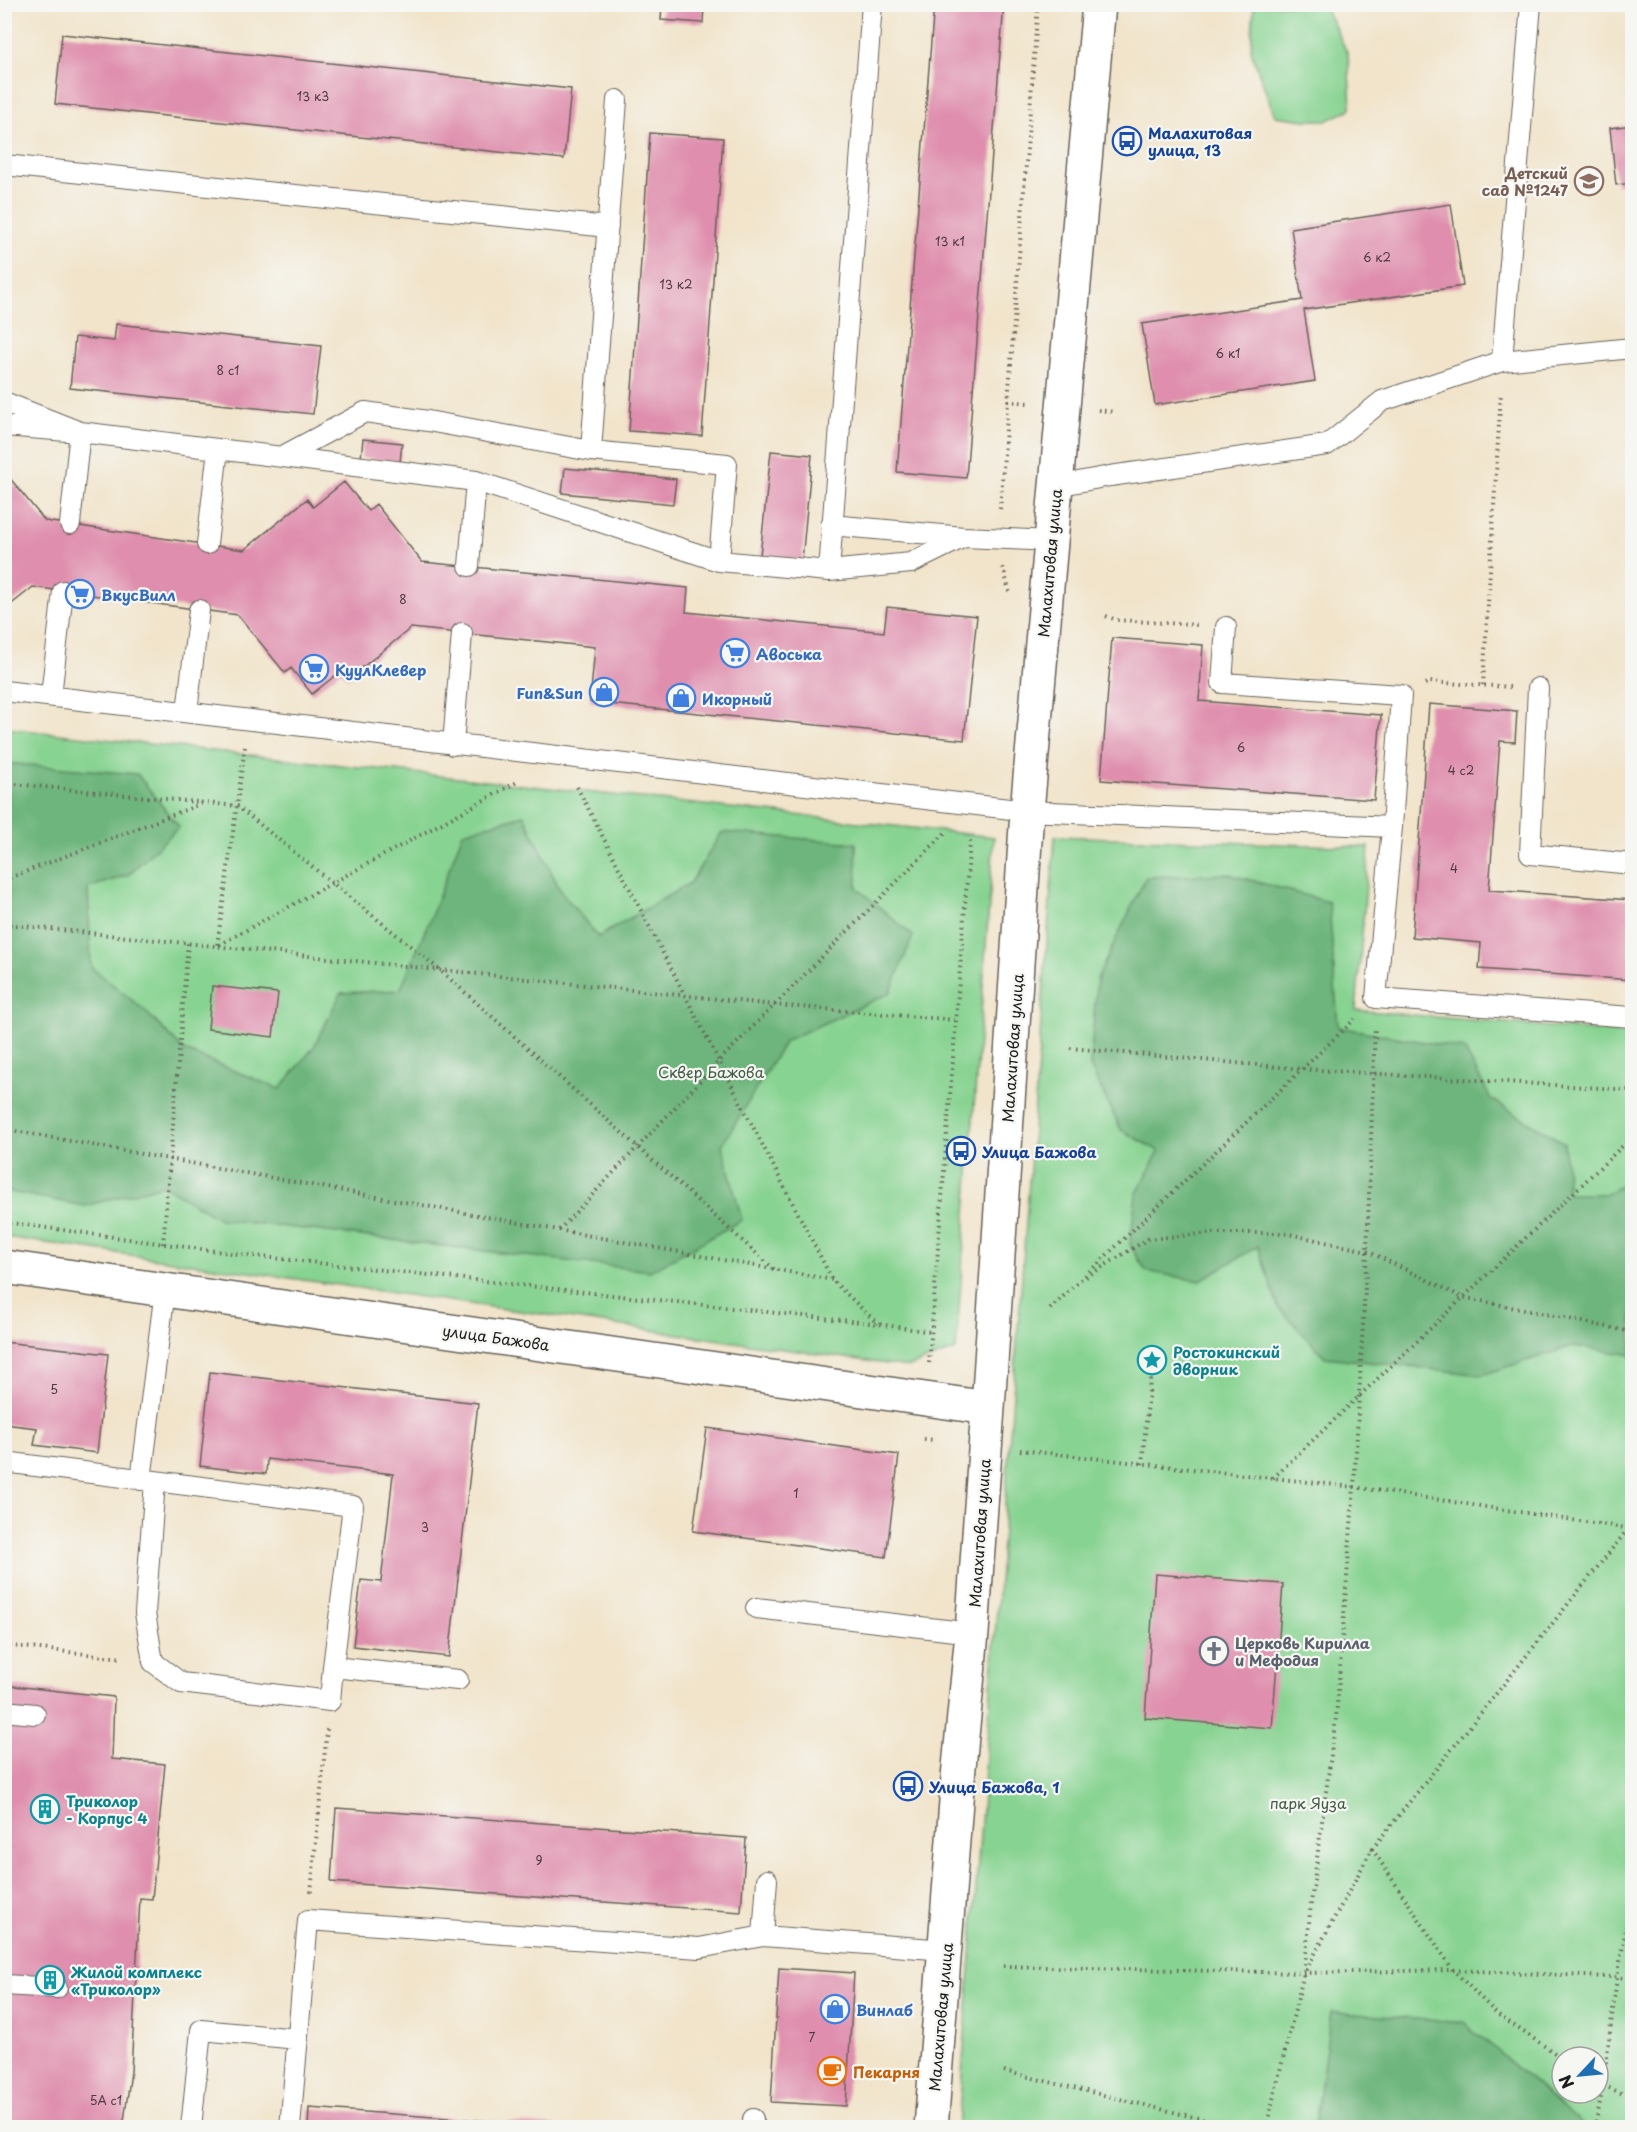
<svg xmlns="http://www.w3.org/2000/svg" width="1637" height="2132" font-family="'Playpen Sans',sans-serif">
<rect width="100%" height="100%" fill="#f6f6f2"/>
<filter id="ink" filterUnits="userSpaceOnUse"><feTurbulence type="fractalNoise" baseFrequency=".0167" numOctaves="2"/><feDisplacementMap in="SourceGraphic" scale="12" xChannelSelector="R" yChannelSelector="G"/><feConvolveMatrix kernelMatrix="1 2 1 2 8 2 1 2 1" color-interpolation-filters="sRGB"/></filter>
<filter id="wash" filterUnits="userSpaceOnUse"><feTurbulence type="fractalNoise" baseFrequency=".008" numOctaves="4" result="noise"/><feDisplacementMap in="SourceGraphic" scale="24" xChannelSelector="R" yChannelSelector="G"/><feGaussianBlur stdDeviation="1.35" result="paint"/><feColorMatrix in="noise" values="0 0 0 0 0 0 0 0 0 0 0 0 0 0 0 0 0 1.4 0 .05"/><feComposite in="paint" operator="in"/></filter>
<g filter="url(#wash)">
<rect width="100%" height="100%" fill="#f1e4cb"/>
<path fill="#87d391" stroke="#527856" stroke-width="1.5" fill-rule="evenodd" d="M1254 5H1324L1348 54 1351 109 1328 120H1305L1275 116 1251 52Z
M5 728 994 837 956 1350 908 1367 5 1237Z
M1055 836 1369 847 1356 1010 1632 1034V2127L958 2128ZM1562 2057H1598V2093H1562Z"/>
<path fill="#6db57b" stroke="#44684c" stroke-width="1.5" d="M5 763 137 774 179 827 128 875 88 888 91 967 143 1009 185 1051 280 1089 313 1048 341 993 400 990 431 917 463 832 524 815 560 890 598 937 690 883 722 832 856 843 857 888 913 936 890 993 785 1041 722 1145 742 1220 650 1271 220 1219 163 1185 85 1206 5 1191Z
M1229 874 1329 902 1338 1027 1464 1049 1491 1099 1564 1143 1568 1194H1606L1632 1178V1355L1573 1346 1482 1375 1325 1357 1278 1307 1258 1246 1199 1281 1146 1271 1130 1245 1136 1195 1159 1151 1121 1130 1090 1066 1097 979 1146 877Z
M1331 2012 1464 2023 1583 2125 1582 2127H1315Z"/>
<g id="blocks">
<path fill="#df8fad" d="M934 4H1004L966 478 897 472Z
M662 5H704L703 23 661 20Z
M62 34 571 89 564 159 55 104Z
M1632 125V183L1616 185 1610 128Z
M650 133 723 138 702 436 629 431Z
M1451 204 1463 286 1304 310 1315 381 1155 405 1142 324 1302 300 1291 228Z
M116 324 321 346 313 414 70 388 75 337 114 341Z
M363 439 402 443 400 462 361 458Z
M771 451 812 455 802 561 760 556Z
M565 468 676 479 673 504 562 493Z
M4 471 45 521 244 550 307 499 313 507 344 482 368 511 376 504 422 562 688 588 686 612 884 632 887 607 977 616 964 740 590 702 595 647 411 628 348 679 341 671 312 694 291 668 285 673 238 615 33 587 4 610Z
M1112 638 1203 645 1199 701 1381 715 1374 800 1101 780Z
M1429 704 1517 711 1515 742 1500 741 1489 890 1632 900V980L1479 969 1481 943 1412 937Z
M212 986 278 993 273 1037 208 1029Z
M4 1342 108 1354 97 1453 34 1445 37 1428 4 1424Z
M210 1372 478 1403 449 1657 353 1646 361 1580 381 1582 393 1474 267 1459 266 1474 200 1466Z
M707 1428 899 1455 886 1557 693 1531Z
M1155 1574 1283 1584 1272 1728 1145 1718Z
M4 1685 114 1697 112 1759 165 1764 152 1899 140 1898 131 2072 123 2128H4Z
M336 1808 746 1838 741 1912 331 1882Z
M779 1968 854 1973 846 2106 771 2102Z
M309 2108 558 2126V2128H308Z"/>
</g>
</g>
<g filter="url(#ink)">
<use href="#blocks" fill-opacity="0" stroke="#676259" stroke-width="1.5"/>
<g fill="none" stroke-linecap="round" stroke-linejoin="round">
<g stroke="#676259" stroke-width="22">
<path id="service" d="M617 100 591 451 727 464 719 561
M4 165 608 227
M1502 361 1531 4
M4 402 80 432 70 524
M4 426 80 432 476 481 719 561 829 571 911 563 964 537 1051 541
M283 456 365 412 428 421 591 451
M1056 486 1110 476 1327 445 1382 401 1502 361 1632 348
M831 525 964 537
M207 544 218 449
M469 566 476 481
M829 571 872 4
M1226 627 1222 683 1401 695 1392 827
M1538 688 1530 854 1632 864
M4 691 1027 811 1392 827 1376 998 1632 1017
M51 696 63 591
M187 712 199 610
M453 745 462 633
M4 1462 353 1506 333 1667 458 1680
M141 1480 165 1290
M155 1482 145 1613 153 1662 181 1683 330 1701 333 1667
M756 1608 972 1633
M4 1711 35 1714
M763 1936 767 1880
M4 1985 57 1988
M191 2128 201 2030 298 2039
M290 2128 308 1920 699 1948 763 1936 946 1950
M753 2128V2119"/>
</g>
<g stroke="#676259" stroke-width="36">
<path id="tertiary" d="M4 1267 988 1408
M931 2128 957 1788 972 1633 988 1408 1027 811 1099 4"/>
</g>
<path stroke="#676259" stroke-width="4" stroke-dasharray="1.5 4.5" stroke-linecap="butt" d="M1008 401 1028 403
M1098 410 1115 412
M1000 509 1038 4
M1003 567 1010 594
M1106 616 1117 620 1198 625
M1425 684 1430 682 1510 687
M1483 685 1501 392
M245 747 217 946 519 781
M4 783 237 806 440 970 775 1270
M577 787 833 1281 878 1324
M4 880 203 803
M4 924 775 1005 956 1020
M1070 1048 1302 1069 1632 1090
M4 1129 833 1280
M4 1222 245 1255 878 1324 931 1332
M559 1230 719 1061 947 831
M163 1244 188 943
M1086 1277 1148 1239 1212 1233H1284L1367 1251 1462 1297 1632 1332
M1050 1309 1355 1019
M929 1363 970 841
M924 1439 935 1440
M1020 1450 1354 1487 1632 1529
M1142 1464 1151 1371
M1273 1478 1632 1137
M4 1645 123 1658
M1372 1849 1453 1970 1497 2014 1562 2058
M311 1892 327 1729
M1003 1966 1304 1973 1453 1970 1632 1978
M1306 1970 1372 1849 1628 1529 1632 1506
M1004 2071 1239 2128
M1598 2083 1632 2098
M1266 2128 1304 1973 1311 1903 1336 1718 1354 1487 1367 1251 1375 1026
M1595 2128 1603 2086 1617 1978 1632 1896"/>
<use href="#service" stroke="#fff" stroke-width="20"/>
<use href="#tertiary" stroke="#fff" stroke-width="33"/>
</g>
</g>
<defs>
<g id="bus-ring" transform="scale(1.5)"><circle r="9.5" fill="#f6f6f2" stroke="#1a4fb4" stroke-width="1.5"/><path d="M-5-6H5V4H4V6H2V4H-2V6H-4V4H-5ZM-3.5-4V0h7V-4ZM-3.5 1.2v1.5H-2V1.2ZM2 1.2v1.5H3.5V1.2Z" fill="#1a4fb4"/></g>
<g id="school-ring" transform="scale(1.5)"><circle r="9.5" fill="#f6f6f2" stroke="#8d6e63" stroke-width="1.5"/><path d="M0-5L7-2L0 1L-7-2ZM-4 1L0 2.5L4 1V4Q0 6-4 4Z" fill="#8d6e63"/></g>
<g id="supermarket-ring" transform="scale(1.5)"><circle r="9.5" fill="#f6f6f2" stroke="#3f7fe0" stroke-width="1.5"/><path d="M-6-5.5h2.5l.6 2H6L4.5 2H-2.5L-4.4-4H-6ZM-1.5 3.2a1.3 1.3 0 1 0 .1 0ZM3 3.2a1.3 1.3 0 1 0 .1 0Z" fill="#3f7fe0"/></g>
<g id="shop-ring" transform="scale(1.5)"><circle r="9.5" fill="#f6f6f2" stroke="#3f7fe0" stroke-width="1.5"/><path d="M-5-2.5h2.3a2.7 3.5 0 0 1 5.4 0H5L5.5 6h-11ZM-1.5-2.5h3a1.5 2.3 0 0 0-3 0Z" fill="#3f7fe0"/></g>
<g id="sight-ring" transform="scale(1.5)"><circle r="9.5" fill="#f6f6f2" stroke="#0f9aa8" stroke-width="1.5"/><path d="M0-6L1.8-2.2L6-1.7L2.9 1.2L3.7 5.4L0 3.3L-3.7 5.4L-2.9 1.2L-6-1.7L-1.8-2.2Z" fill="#0f9aa8"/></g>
<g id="church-ring" transform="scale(1.5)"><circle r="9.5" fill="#f6f6f2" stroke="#6b7280" stroke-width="1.5"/><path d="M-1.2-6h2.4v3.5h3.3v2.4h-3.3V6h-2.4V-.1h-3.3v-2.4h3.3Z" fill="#6b7280"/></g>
<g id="building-ring" transform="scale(1.5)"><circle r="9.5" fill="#f6f6f2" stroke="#0f9aa8" stroke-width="1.5"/><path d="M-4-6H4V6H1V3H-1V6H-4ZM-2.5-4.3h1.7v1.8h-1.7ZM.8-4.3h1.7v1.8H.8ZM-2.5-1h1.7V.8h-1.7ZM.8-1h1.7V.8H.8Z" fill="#0f9aa8"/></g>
<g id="cafe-ring" transform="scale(1.5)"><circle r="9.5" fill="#f6f6f2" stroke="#e8710a" stroke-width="1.5"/><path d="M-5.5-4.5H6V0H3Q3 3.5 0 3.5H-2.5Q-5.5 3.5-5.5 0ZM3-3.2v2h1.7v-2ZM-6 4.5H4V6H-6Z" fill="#e8710a"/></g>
</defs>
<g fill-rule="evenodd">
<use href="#bus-ring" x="1127" y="141"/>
<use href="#school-ring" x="1589" y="181"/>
<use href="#supermarket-ring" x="80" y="594"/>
<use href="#supermarket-ring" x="735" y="653"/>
<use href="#supermarket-ring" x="314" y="669"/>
<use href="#shop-ring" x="604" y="692"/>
<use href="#shop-ring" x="681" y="698"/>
<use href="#bus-ring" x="961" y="1151"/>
<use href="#sight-ring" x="1152" y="1360"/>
<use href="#church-ring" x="1214" y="1651"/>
<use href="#bus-ring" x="908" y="1786"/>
<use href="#building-ring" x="45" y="1809"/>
<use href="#building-ring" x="50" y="1980"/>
<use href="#shop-ring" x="835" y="2009"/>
<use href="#cafe-ring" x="832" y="2071"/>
</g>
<g text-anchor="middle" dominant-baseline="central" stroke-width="4.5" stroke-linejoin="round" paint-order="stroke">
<g font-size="12" fill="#4d3940">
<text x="313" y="96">13 к3</text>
<text x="950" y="241">13 к1</text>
<text x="1377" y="257">6 к2</text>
<text x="676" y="284">13 к2</text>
<text x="1228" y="353">6 к1</text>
<text x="228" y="370">8 с1</text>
<text x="403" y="599">8</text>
<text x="1241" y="747">6</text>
<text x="1461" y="770">4 с2</text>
<text x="1454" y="868">4</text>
<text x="54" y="1389">5</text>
<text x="796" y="1493">1</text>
<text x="425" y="1527">3</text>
<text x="539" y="1860">9</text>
<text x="812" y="2037">7</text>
<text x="106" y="2100">5А с1</text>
</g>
<g font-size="15" font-weight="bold" fill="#164399" stroke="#f6f6f2" text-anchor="start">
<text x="1148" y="132">Малахитовая<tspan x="1148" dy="17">улица, 13</tspan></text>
<text x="982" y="1151">Улица Бажова</text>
<text x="929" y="1786">Улица Бажова, 1</text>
</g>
<g font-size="15" font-weight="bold" fill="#785e54" stroke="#f6f6f2" text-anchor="end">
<text x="1568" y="172">Детский<tspan x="1568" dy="17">сад №1247</tspan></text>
</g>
<g font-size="15" fill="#1c1c1c" stroke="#f6f6f2">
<text transform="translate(1049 563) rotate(-85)">Малахитовая улица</text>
<text transform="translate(1012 1048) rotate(-86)">Малахитовая улица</text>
<text transform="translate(496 1337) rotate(8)">улица Бажова</text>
<text transform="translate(979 1533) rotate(-86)">Малахитовая улица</text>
<text transform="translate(940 2017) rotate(-85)">Малахитовая улица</text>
</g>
<g font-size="15" font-weight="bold" fill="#366cbe" stroke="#f6f6f2" text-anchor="start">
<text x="101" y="594">ВкусВилл</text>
<text x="756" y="653">Авоська</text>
<text x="335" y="669">КуулКлевер</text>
<text x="583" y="692" text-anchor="end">Fun&amp;Sun</text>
<text x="702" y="698">Икорный</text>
<text x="856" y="2009">Винлаб</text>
</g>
<g font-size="15" fill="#415c45" stroke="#f6f6f2">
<text x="711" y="1071">Сквер Бажова</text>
<text x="1308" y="1802">парк Яуза</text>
</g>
<g font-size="15" font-weight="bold" fill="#0d838f" stroke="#f6f6f2" text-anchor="start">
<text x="1173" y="1351">Ростокинский<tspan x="1173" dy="17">дворник</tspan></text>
<text x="66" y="1800">Триколор<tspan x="66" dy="17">- Корпус 4</tspan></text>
<text x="71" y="1971">Жилой комплекс<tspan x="71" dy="17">«Триколор»</tspan></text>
</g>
<g font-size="15" font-weight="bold" fill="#5b616d" stroke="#f6f6f2" text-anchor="start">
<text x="1235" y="1642">Церковь Кирилла<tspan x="1235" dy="17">и Мефодия</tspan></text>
</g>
<g font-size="15" font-weight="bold" fill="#c56008" stroke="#f6f6f2" text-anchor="start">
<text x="853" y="2071">Пекарня</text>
</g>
</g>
<rect width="1637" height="2132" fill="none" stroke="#f6f6f2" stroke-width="24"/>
<g transform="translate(1580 2075) rotate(244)"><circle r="28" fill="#f6f6f2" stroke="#9f9f9c" stroke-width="1.5"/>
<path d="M0-4.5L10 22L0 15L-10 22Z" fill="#1f6fb2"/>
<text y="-9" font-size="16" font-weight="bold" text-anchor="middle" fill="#1c1c1c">N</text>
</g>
</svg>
